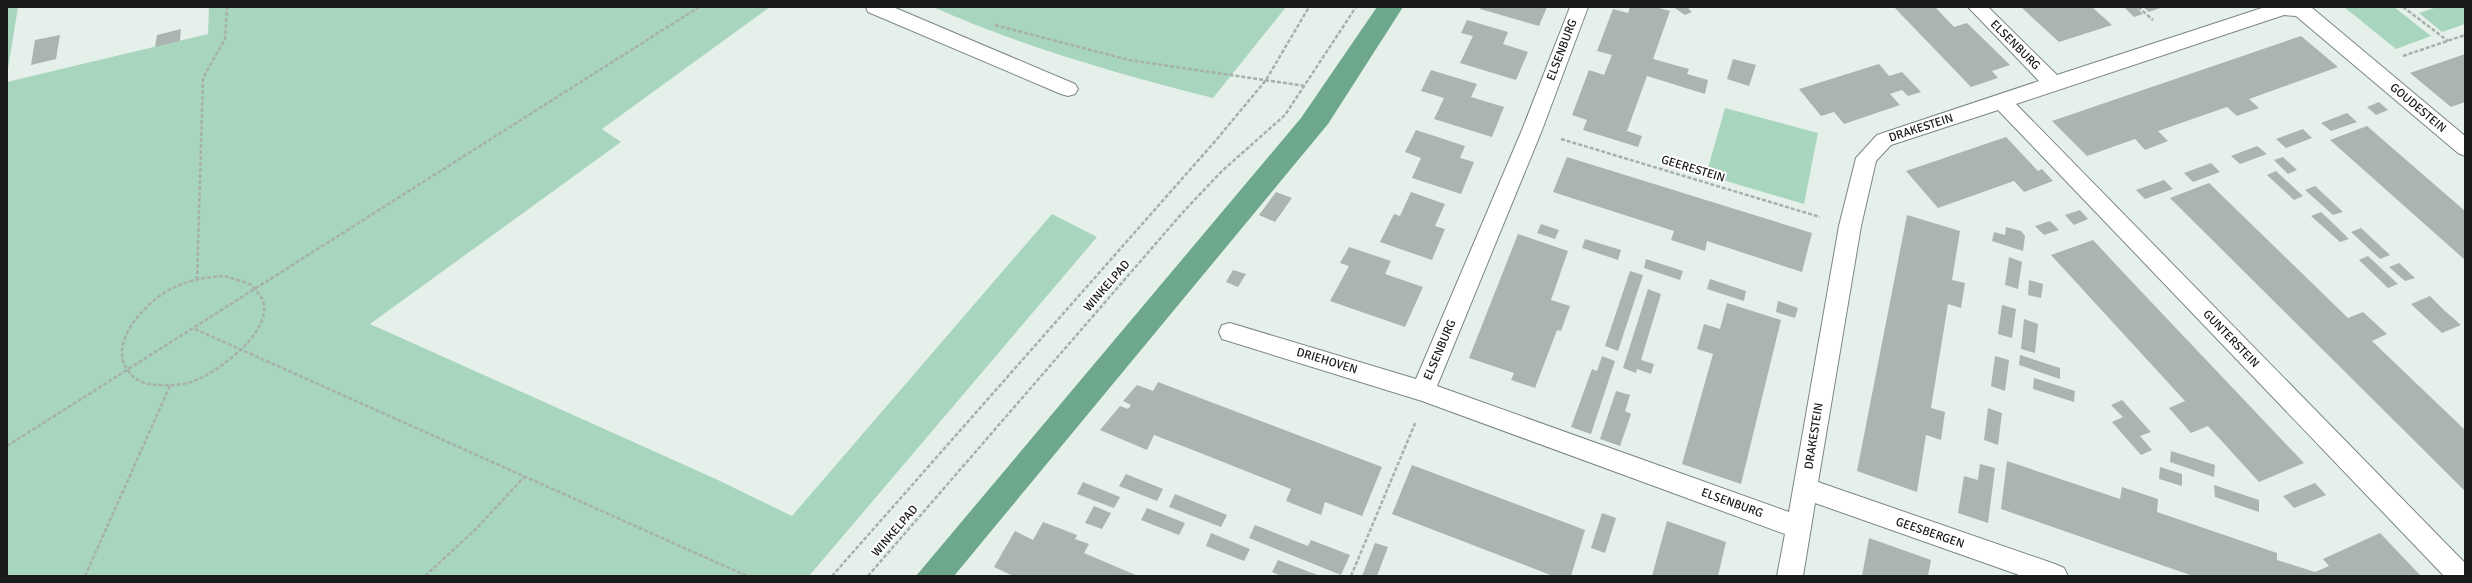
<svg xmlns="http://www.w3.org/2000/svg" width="2472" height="583" font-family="Signika,sans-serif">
<rect width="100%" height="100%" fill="#e5f0ea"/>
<path fill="#a8d5be" d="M7 7H18L7 75Z
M209 7H770L602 129 621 142 370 324 718 480 792 516 1052 214 1097 237 809 576H7V82L208 34Z
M933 7H1286L1213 98C1119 74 1023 47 933 7Z
M2344 7H2394L2431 36 2396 49Z
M2437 7H2465V24L2442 32 2419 13Z
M1725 108 1818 133 1804 204 1706 175Z"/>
<path fill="#6da88c" d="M1377 7H1403L1328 124 954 576H916L1301 118Z"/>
<path fill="#abb5b0" d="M1481 7H1547L1539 26 1480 9Z
M1630 7H1655L1670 11 1653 59 1689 69 1687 74 1708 80 1705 94 1647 76 1627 131 1642 136 1638 147 1583 130 1587 120 1572 115 1589 70 1604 75 1612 55 1597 51 1613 9 1628 13Z
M1673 7H1687L1692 12 1685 15Z
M1894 7H1939L1936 8 1954 27 1967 23 2010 65 1992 71 1998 78 1971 87Z
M2021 7H2092L2112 25 2059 42Z
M2124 7H2136L2143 14 2134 17Z
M2143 7H2163L2149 12Z
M1467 20 1508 32 1503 44 1528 52 1516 80 1460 63 1473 36 1461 33Z
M181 29 180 41 155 47 157 35Z
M60 35 56 59 31 65 35 40Z
M2301 36 2338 67 2249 99 2259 108 2237 116 2227 107 2158 131 2168 141 2145 150 2135 139 2087 156 2052 121Z
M2465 54V102L2451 107 2410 73Z
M1733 59 1756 65 1749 86 1727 79Z
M1879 64 1889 76 1902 72 1921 92 1908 96 1902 90 1890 94 1900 105 1844 124 1834 112 1821 116 1799 89Z
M1431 70 1477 84 1471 97 1504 107 1492 137 1434 119 1444 98 1421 91Z
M2379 102 2388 110 2376 115 2367 107Z
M2347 113 2357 122 2331 131 2321 123Z
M2367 126 2465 211V260L2330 140Z
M2303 129 2312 138 2286 148 2276 139Z
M1416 130 1465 146 1460 158 1474 162 1461 194 1412 178 1421 158 1405 152Z
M2006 137 2038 171 2042 169 2053 181 2024 192 2014 181 1938 208 1906 171Z
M2257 146 2267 154 2240 164 2231 156Z
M1567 157 1812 233 1802 272 1707 241 1705 251 1671 240 1674 231 1553 192Z
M2283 157 2297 170 2288 174 2274 160Z
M2211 163 2220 172 2193 182 2184 173Z
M2276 171 2290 184 2303 196 2294 200 2267 175Z
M2164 180 2173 189 2145 199 2136 190Z
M2209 183 2348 318 2363 312 2387 334 2372 341 2465 430V491L2170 198Z
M2315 186 2343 212 2333 215 2305 190Z
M1276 192 1292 198 1275 222 1259 215Z
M1411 192 1445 204 1435 226 1445 229 1432 260 1380 242 1394 214 1400 216Z
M2080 210 2088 219 2074 225 2065 215Z
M2321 212 2336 226 2349 239 2340 242 2311 216Z
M1907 215 1960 231 1952 280 1965 283 1961 308 1948 304 1931 408 1945 412 1941 440 1926 435 1917 492 1857 471Z
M2050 221 2059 230 2044 235 2035 226Z
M1541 224 1559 230 1555 239 1537 233Z
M2006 227 2021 231 2025 236 2023 251 1992 241 1994 232 2005 235Z
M2361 228 2375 241 2390 255 2380 259 2351 232Z
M1518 234 1568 251 1551 300 1570 306 1561 331 1557 330 1535 388 1511 380 1514 373 1469 358Z
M1585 239 1621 250 1618 260 1582 248Z
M2093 240 2136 286 2304 463 2259 482 2208 426 2191 433 2169 408 2185 401 2051 255Z
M1349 247 1391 261 1385 274 1423 287 1405 327 1330 301 1349 266 1340 263Z
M2368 256 2398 284 2388 288 2359 260Z
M2009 257 2022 262 2018 289 2005 285Z
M1646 259 1683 271 1680 280 1644 268Z
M2399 263 2415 278 2405 281 2389 267Z
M1233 270 1246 274 1238 287 1226 282Z
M1630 271 1643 275 1618 351 1605 346Z
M1710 279 1746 291 1744 301 1707 289Z
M2029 280 2043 284 2041 298 2028 295Z
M1648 289 1661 294 1641 360 1654 364 1651 374 1637 369 1636 373 1623 368Z
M2430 296 2445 311 2461 325 2442 333 2411 304Z
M1778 301 1798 308 1795 318 1776 312Z
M1727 303 1781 320 1741 484 1682 464 1713 354 1697 349 1704 324 1720 329Z
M2002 305 2016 309 2012 338 1998 334Z
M2024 319 2038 324 2035 353 2021 349Z
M2020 355 2060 368V379L2019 365Z
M1602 356 1615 361 1591 434 1571 427 1592 369 1597 371Z
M1995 356 2009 360 2005 391 1991 386Z
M2034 378 2075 391 2074 402 2033 389Z
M1158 382 1382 467 1362 516 1325 502 1321 515 1286 501 1291 489 1198 452 1154 435 1147 450 1100 430 1120 406 1128 409 1131 405 1123 401 1137 385 1153 391Z
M1616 391 1630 395 1625 411 1631 414 1620 446 1600 439Z
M2122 400 2151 432 2140 436 2152 450 2141 455 2112 422 2123 417 2111 405Z
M1988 408 2002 413 1998 445 1984 440Z
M2171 451 2215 465 2214 477 2170 462Z
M2007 461 2120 499 2122 487 2158 499 2157 512 2277 553V560L2315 572 2329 566 2323 559 2380 533 2421 576H2193L2001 509Z
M1980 464 1995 468 1988 523 1958 513 1964 476 1978 480Z
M1412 465 1585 530 1571 576H1553L1392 514Z
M2160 467 2182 474V486L2159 479Z
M1126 474 1163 489 1157 501 1119 486Z
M1083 482 1120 497 1114 508 1077 494Z
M2315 483 2326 495 2294 508 2283 496Z
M2214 485 2259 500V512L2215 497Z
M1175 494 1227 515 1221 527 1169 507Z
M1094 506 1111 513 1102 529 1085 523Z
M1147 508 1185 523 1179 535 1141 520Z
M1602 513 1616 518 1605 553 1591 548Z
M1667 521 1726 542 1718 576H1652Z
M1043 522 1077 535 1075 539 1089 544 1084 553 1138 576H1013L994 567 1015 531 1033 540Z
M1255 525 1308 546 1311 540 1350 555 1341 575 1249 538Z
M1211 533 1250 549 1244 561 1206 546Z
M1869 538 1931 560 1928 576H1862Z
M1375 543 1388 547 1377 576H1362Z
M1278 560 1320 576H1281L1272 572Z"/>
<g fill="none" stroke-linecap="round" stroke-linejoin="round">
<g stroke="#7d8681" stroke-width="2">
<path id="service" d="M866 7H893L1075 84 1078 89 1075 94 1068 96 1061 94 868 12Z"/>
</g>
<g stroke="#7d8681" stroke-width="2">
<path id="minor" d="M1570 7H1588L1542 130 1437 386 1789 512 1839 226 1856 158 1877 135 2039 81 1968 7H1988L2057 75 2265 7H2311L2465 136V156L2458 153 2296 16 2284 15 2016 104 2465 563V576H2444L1998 110 1891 145 1876 161 1861 226 1818 482 2055 564 2064 568 2068 576H2022L1815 503 1803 576H1777L1785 534 1422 401 1222 339 1219 332 1222 325 1230 323 1416 379 1522 130Z"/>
</g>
<path stroke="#a7b0ab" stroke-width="2.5" stroke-dasharray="4 2" stroke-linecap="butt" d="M2138 7 2153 20
M2403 7 2448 41
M995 25 1129 60 1305 86
M2403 56 2465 35
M1561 139 1820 217
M225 276C233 279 244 281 251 285 254 287 256 291 259 294 283 325 217 374 191 382 177 386 163 386 149 384 142 383 133 378 129 372 107 345 142 307 164 293 183 281 204 277 225 276Z
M197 280 203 78 225 39 227 7
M195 329 747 576
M7 446 699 7
M85 576 170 386
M425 576 477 528 525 476
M832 576 1217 139 1266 80 1309 7
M868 576 1184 211 1222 171 1285 115 1356 7
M1351 576 1416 421"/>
<use href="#service" fill="#fff" fill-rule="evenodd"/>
<use href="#minor" fill="#fff" fill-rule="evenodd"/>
</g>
<g text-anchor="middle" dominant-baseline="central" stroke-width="4" stroke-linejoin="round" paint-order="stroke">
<g font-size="12" fill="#181b19" stroke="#fff">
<text transform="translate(2015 45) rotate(45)">ELSENBURG</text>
<text transform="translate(1562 50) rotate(-69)">ELSENBURG</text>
<text transform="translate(2418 108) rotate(40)">GOUDESTEIN</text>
<text transform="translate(1921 128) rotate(-18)">DRAKESTEIN</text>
<text transform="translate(1693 169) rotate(17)">GEERESTEIN</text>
<text transform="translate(1107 286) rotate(-49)">WINKELPAD</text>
<text transform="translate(2231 339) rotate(46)">GUNTERSTEIN</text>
<text transform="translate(1440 350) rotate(-67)">ELSENBURG</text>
<text transform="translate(1327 361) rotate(17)">DRIEHOVEN</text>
<text transform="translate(1814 436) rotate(-81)">DRAKESTEIN</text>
<text transform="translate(1732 503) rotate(20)">ELSENBURG</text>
<text transform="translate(895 531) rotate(-49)">WINKELPAD</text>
<text transform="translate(1930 533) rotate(19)">GEESBERGEN</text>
</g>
</g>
<rect width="2472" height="583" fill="none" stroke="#181b19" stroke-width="16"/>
</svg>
